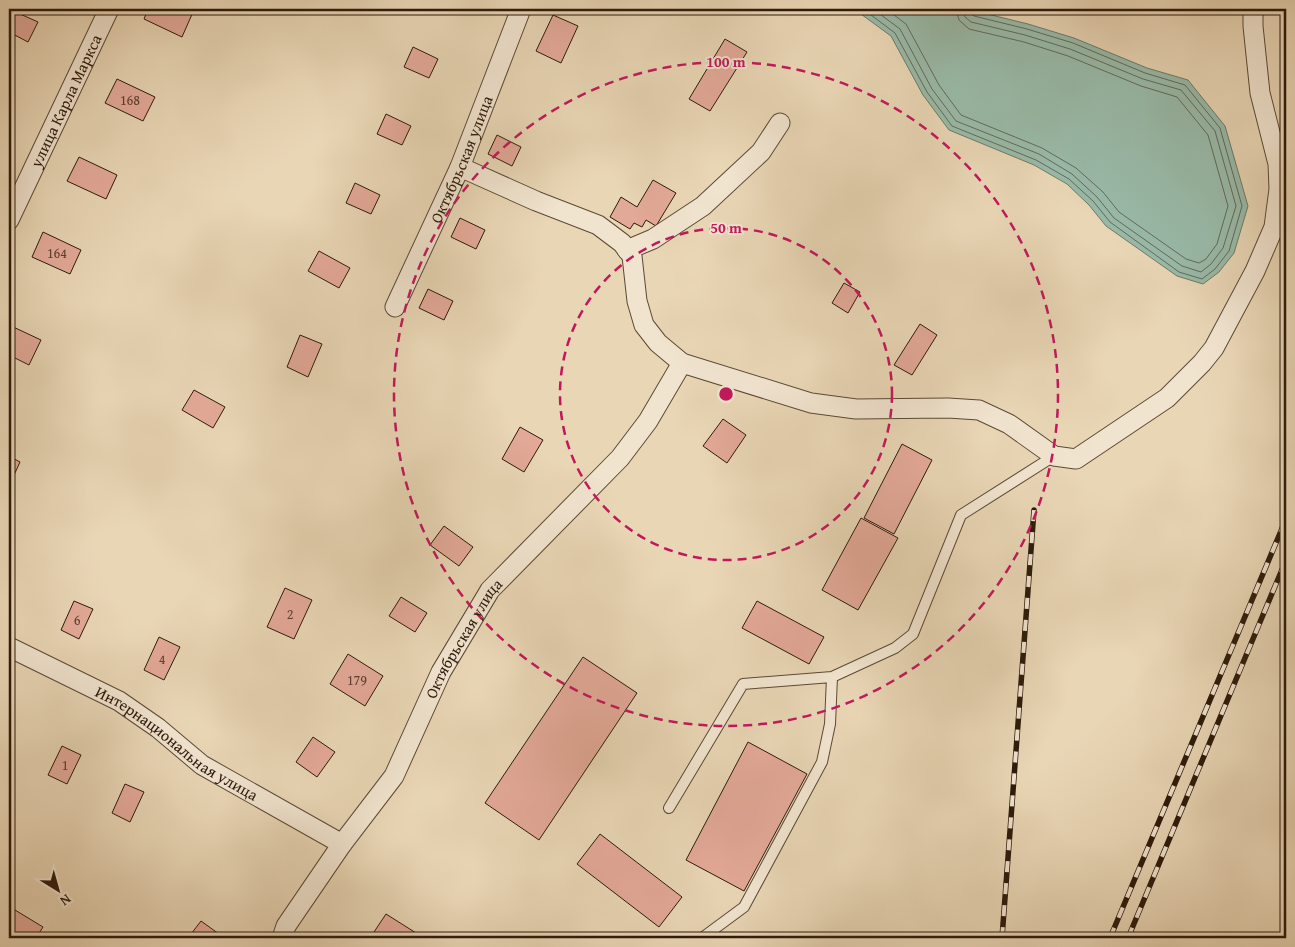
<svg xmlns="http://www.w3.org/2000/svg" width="1295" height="947" font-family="'Gentium Book Plus',serif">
<rect width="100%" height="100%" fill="#e9d6b5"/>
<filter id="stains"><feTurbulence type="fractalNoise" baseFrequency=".004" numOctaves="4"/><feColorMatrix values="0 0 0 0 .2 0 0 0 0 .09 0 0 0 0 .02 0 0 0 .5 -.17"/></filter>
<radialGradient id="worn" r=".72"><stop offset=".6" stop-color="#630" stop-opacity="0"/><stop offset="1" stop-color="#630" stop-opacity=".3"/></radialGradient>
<path fill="#99baa8" stroke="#6e7a69" d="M854 9H967L1028 24 1074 38 1147 68 1188 80 1225 126 1248 206 1234 253 1219 272 1203 284 1177 276 1106 226 1089 205 1067 184 1034 165 949 130 923 95 891 36Z"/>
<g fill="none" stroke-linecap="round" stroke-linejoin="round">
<path stroke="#636a5a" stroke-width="1" d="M863 9 895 33 927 92 952 126 1036 160 1069 179 1093 201 1110 222 1179 272 1202 279 1215 269 1229 251 1242 206 1220 128 1185 85 1145 73 1073 43 1027 29 974 16 970 13 969 9
M873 9 900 29 932 89 956 121 1039 154 1072 174 1097 197 1114 218 1182 266 1201 272 1211 264 1223 248 1236 206 1215 131 1181 90 1143 79 1070 49 1025 35 971 22 965 17 963 9
M886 9 906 24 939 85 961 115 1042 148 1076 168 1103 192 1119 212 1186 259 1199 263 1206 259 1217 244 1228 206 1208 135 1177 97 1141 86 1068 56 1024 42 969 29 959 20 956 9"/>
</g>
<path fill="#e3a998" stroke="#2d1a0b" d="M9 9 38 22 28 42 9 32Z
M148 9H185L193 12 182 37 144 19Z
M553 15 578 26 561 63 536 51Z
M725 39 747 52 710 111 689 99Z
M413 47 438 59 429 78 404 67Z
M117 79 155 97 143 121 105 103Z
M386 114 411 126 402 145 377 134Z
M497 135 521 147 512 166 488 154Z
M79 157 117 175 106 199 67 181Z
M653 180 676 193 656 226 646 220 642 227 634 223 630 229 610 217 621 197 637 207Z
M355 183 380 195 371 214 346 203Z
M460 218 485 230 476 249 451 237Z
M43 232 81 250 70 274 32 257Z
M319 251 350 268 339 288 308 271Z
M844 283 860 292 848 313 832 303Z
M428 289 453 301 444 320 419 308Z
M920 324 937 335 912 375 894 365Z
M9 325 41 340 29 365 9 355Z
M300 335 322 344 308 377 287 367Z
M194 390 225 407 213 428 182 410Z
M723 419 746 435 727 463 703 446Z
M520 427 543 440 524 472 502 459Z
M902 444 932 460 894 534 864 518Z
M9 456 20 462 9 486Z
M861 518 898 538 858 610 822 590Z
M444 526 473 547 459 566 430 545Z
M285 588 312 600 294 639 267 627Z
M401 597 427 613 415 632 389 616Z
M74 601 93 609 79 639 61 630Z
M757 601 824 637 809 664 742 628Z
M159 637 180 647 164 680 144 670Z
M348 654 383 676 365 706 330 684Z
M583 657 637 693 539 840 485 803Z
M313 737 335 752 317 777 296 762Z
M748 742 807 774 744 891 686 860Z
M62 746 81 755 67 784 48 775Z
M125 784 144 792 130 822 112 813Z
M600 834 682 897 659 927 577 864Z
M15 910 43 927 36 938H9V920Z
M386 914 424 938H370Z
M201 921 219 934 216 938H188Z"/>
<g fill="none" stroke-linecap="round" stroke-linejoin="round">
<g stroke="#5c4936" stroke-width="12">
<path id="service" d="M669 808 743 684 832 677 895 648 913 634 961 515 1054 456
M702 938 744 907 822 762 830 724 832 677"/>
</g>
<g stroke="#5c4936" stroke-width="21">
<g id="minor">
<path d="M460 167 536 201 598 225 622 243 632 256 637 301 644 325 658 343 682 363 811 403 856 409 948 408 979 410 1009 424 1054 456 1076 459 1167 398 1202 363 1214 348 1255 271 1274 227 1279 189 1278 164 1260 93 1253 26V9"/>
<path id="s1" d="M9 220 109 9"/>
<path d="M627 250 653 239 703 206 761 152 780 123"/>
<path id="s2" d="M395 307 460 167 521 9"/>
<path id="s3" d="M9 647 119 701 158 728 202 765 342 844"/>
<path id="s4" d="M282 938 286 926 342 844 394 776 441 672 490 590 620 458 648 421 682 363"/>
</g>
</g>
<use href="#service" stroke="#f1e4cf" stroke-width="10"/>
<use href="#minor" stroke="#f1e4cf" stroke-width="19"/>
<g stroke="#2d1a0b" stroke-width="5.5">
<path id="rail" d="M1002 938 1034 510
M1110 938 1286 519
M1128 938 1286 560"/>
</g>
<use href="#rail" stroke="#f1e4cf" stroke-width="4" stroke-dasharray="11" stroke-linecap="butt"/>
</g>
<g fill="none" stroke="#c2185b" stroke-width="2.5" stroke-dasharray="9 6">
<circle cx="726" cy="394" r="166"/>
<circle cx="726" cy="394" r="332"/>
</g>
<g text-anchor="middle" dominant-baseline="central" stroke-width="4" stroke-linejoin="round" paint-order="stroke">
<g font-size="14" fill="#5a3e2e">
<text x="130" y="100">168</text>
<text x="57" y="253">164</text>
<text x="290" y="614">2</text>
<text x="77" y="620">6</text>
<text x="162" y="659">4</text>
<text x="357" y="680">179</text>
<text x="65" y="765">1</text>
</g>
<g font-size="16" fill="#2d1a0b" stroke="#f1e4cf">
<text stroke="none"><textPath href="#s1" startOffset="132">улица Карла Маркса</textPath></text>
<text stroke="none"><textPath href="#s2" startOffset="162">Октябрьская улица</textPath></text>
<text stroke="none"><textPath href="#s4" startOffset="352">Октябрьская улица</textPath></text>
<text stroke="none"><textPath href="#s3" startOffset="194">Интернациональная улица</textPath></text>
</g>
</g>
<circle cx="726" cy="394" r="8" fill="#c2185b" stroke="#f1e4cf" stroke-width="2.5"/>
<g font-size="15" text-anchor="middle" font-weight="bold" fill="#c2185b" stroke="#f1e4cf" stroke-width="4" stroke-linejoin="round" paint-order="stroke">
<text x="726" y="67">100 m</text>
<text x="726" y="233">50 m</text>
</g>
<rect width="1295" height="947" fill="none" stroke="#e9d6b5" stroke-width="30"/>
<rect x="10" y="10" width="1275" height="927" fill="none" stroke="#2d1a0b" stroke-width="2.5"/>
<rect x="15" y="15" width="1265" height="917" fill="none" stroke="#2d1a0b"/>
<g transform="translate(58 890) rotate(143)" stroke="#f1e4cf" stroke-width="4" paint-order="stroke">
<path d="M0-4L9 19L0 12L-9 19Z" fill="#2d1a0b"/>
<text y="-8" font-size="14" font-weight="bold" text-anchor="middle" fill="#2d1a0b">N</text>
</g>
<rect width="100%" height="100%" filter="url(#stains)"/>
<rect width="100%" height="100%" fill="url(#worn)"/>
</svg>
